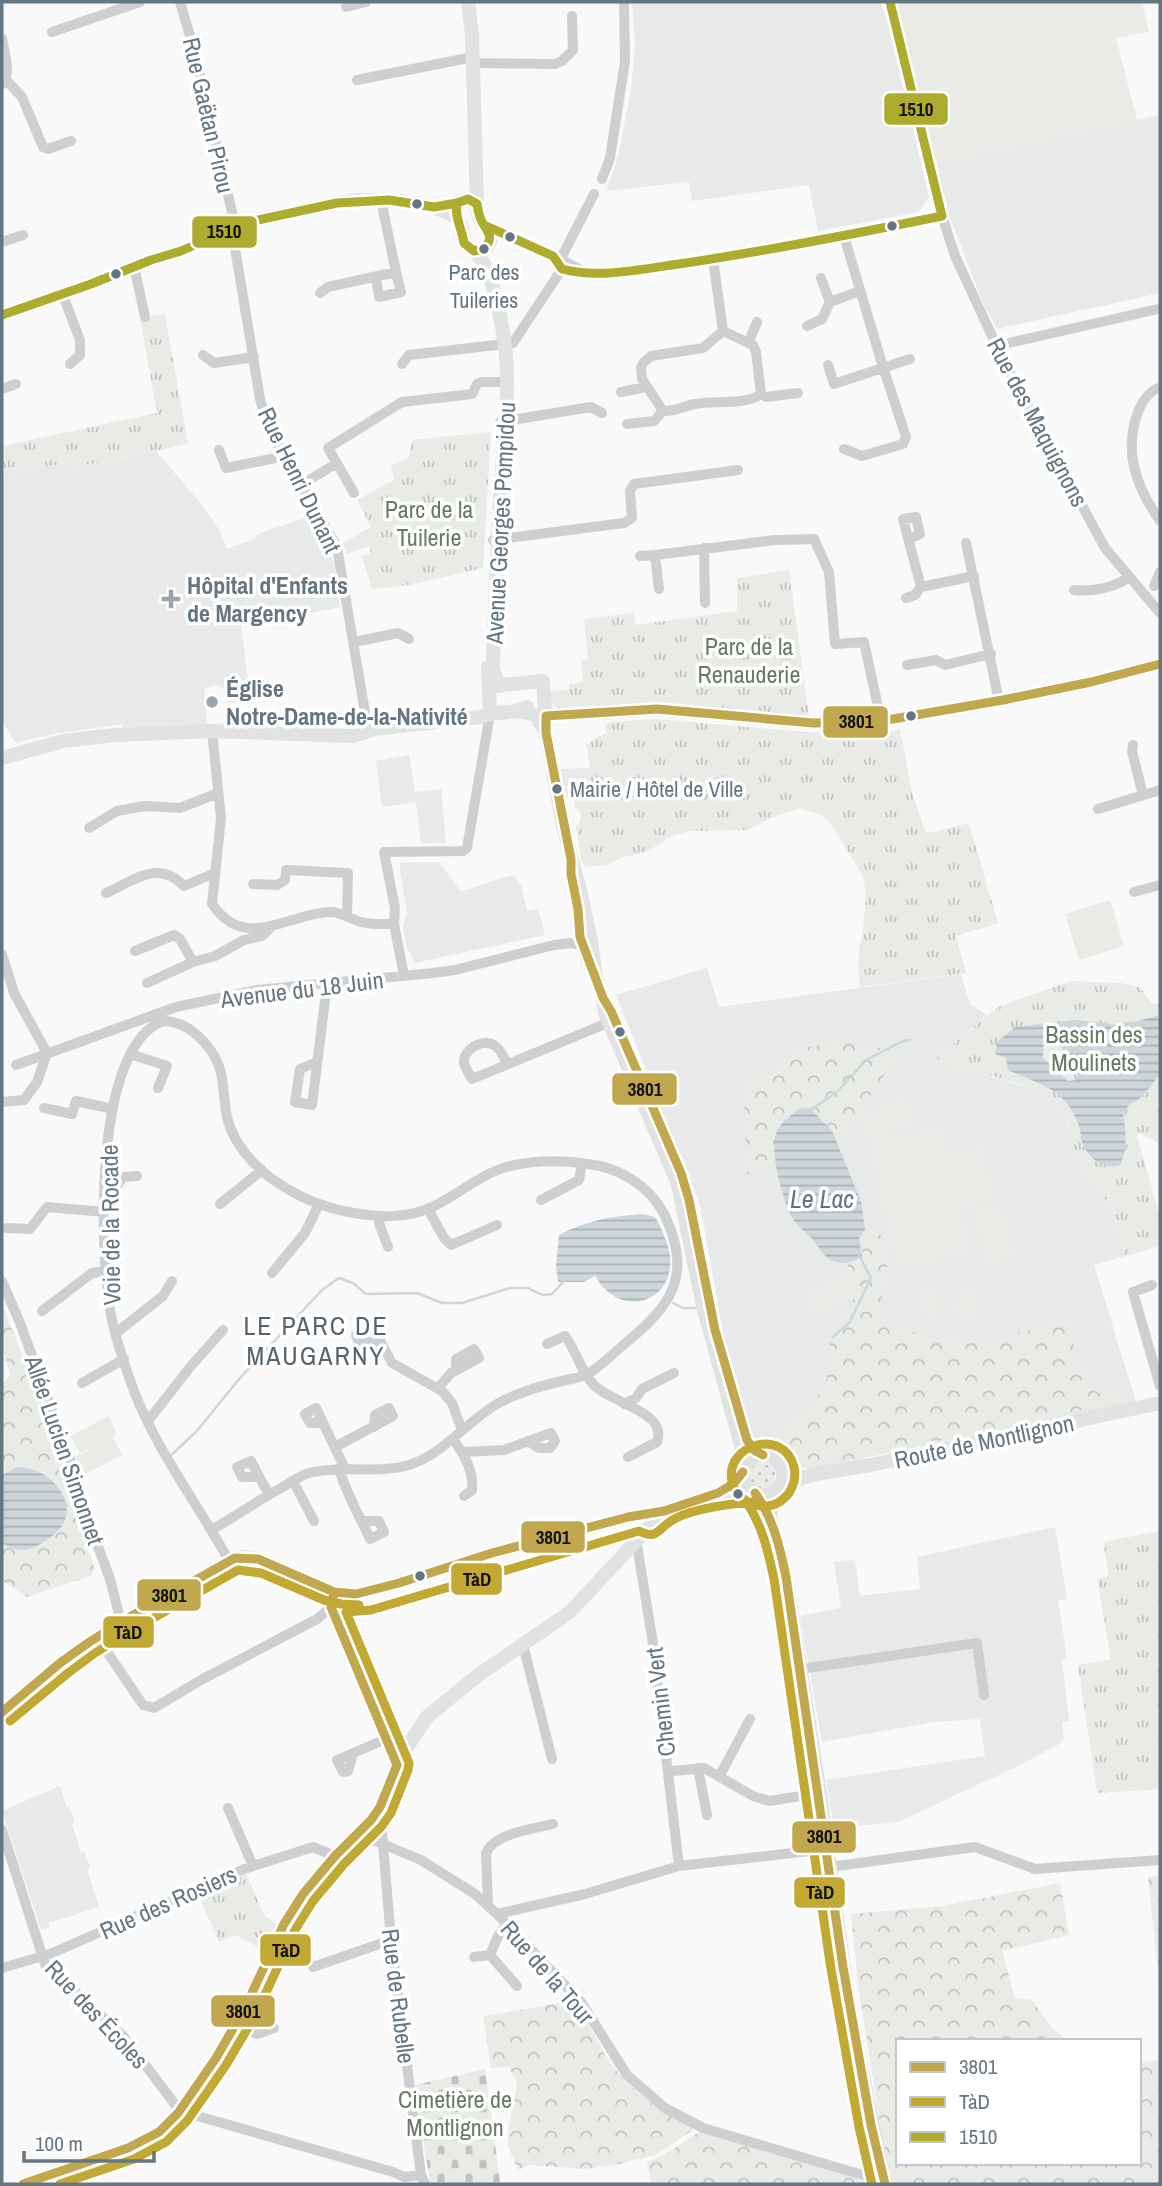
<svg xmlns="http://www.w3.org/2000/svg" width="1162" height="2186" font-family="'Archivo Narrow',sans-serif">
<defs>
<pattern id="grass-dots" width="8" height="8" patternUnits="userSpaceOnUse" patternTransform="scale(1.75)"><rect width="8" height="8" fill="#e8ebe6"/><path d="M2 2h.1M6 6h.1" fill="none" stroke="#c0c3c0" stroke-width="1.8" stroke-linecap="round"/></pattern>
<pattern id="forest-crowns" width="20" height="18" patternUnits="userSpaceOnUse" patternTransform="scale(1.75)"><rect width="20" height="18" fill="#e8ebe6"/><path d="M2 6a3 3 0 1 1 6 0M12 15a3 3 0 1 1 6 0" fill="none" stroke="#c0c3c0"/></pattern>
<pattern id="cemetery-stones" width="16" height="16" patternUnits="userSpaceOnUse" patternTransform="scale(1.75)"><rect width="16" height="16" fill="#e8ebe6"/><path d="M2 7V4a2 2 0 0 1 4 0v3zM10 15v-3a2 2 0 0 1 4 0v3z" fill="#c0c3c0"/></pattern>
<pattern id="park-tufts" width="24" height="20" patternUnits="userSpaceOnUse" patternTransform="scale(1.75)"><rect width="24" height="20" fill="#e8ebe6"/><path d="M3 7l-1-3M5 7V3M7 7l1-3M15 17l-1-3M17 17v-4M19 17l1-3" fill="none" stroke="#c0c3c0"/></pattern>
<pattern id="water-rules" width="6" height="5" patternUnits="userSpaceOnUse" patternTransform="scale(1.75)"><rect width="6" height="5" fill="#ced6d9"/><path d="M0 2.5h6" fill="none" stroke="#abb2b5"/></pattern>
</defs>
<rect width="100%" height="100%" fill="#f9f9f9"/>
<path fill="#e8e9e9" d="M632 2H880L887 20 929 197 919 212 818 231 809 185 692 201 689 182 606 191 618 157 631 91 635 44Z
M1160 115V293L997 329 983 303 949 215 936 162Z
M156 451 202 505 220 531 227 549 254 539 258 534 313 515 335 565 340 607 241 626 250 696 244 697V703L228 702 226 692 222 688 216 685 204 688 207 725 123 730 122 724 53 734 15 743 2 720V475L72 462 74 468Z
M409 755 415 792 441 789 446 843H421L416 802 382 807 376 761Z
M439 862 461 892 495 880 515 875 522 888 527 911 538 909 545 935 415 963 407 948 403 925 407 913 400 871V863Z
M707 968 719 1007 961 974 970 1004 987 1015 937 1057 956 1072 970 1069 1034 1090 1054 1101 1065 1114 1077 1160 1112 1209 1125 1256 1094 1265 1136 1402 811 1469 789 1465 780 1452 754 1440 726 1350 701 1209 685 1163 648 1086 652 1084 616 995Z
M1055 1527 1067 1599 1058 1601 1067 1658 1062 1660 1069 1721 1062 1722 1064 1738 1061 1743 1018 1766 898 1822 834 1828 826 1780 985 1756 980 1719 933 1722 822 1742 800 1616 841 1608 834 1561 855 1560 860 1596 920 1589 917 1557Z
M60 1786 67 1807H70L75 1822 72 1824 81 1853 85 1852 88 1861 90 1868 87 1870 99 1907 49 1923 50 1927 41 1930 2 1811Z"/>
<path fill="url(#grass-dots)" d="M749 1475a13 13 0 1 1 26 0a13 13 0 1 1-26 0Z"/>
<path fill="url(#forest-crowns)" d="M842 1042 902 1051 837 1142 832 1130 775 1135 776 1167 747 1174 743 1085 773 1069 791 1050Z
M880 1234 889 1249C886 1259 888 1268 886 1278 883 1295 873 1320 895 1329L990 1344 1019 1332 1046 1330 1058 1315 1071 1322 1076 1364C1087 1370 1090 1376 1088 1388L1103 1395 1118 1390 1123 1401 811 1468 791 1463 781 1450 775 1447 793 1416 806 1415C827 1383 833 1374 829 1334L855 1297 845 1275 848 1264 863 1258 861 1238Z
M2 1304 52 1430 75 1514 95 1569 90 1576 27 1597 2 1581V1384L10 1375 2 1345Z
M1160 1876V1993L1148 1877Z
M1060 1883 1069 1935 1002 1951 1015 1998 1032 2000 1052 2028 1068 2041H898V2163H1139V2063L1160 2060V2184H890L859 1992 851 1914 943 1906Z
M572 2001C590 2022 599 2049 616 2070 637 2096 666 2114 694 2129L656 2155 619 2164 586 2169 529 2165 518 2170 508 2146V2133L517 2083 509 2067 491 2068 483 2016Z
M700 2131 853 2177 868 2184H651L647 2162 666 2154Z"/>
<path fill="url(#cemetery-stones)" d="M485 2069 500 2182 498 2184H430L415 2085Z"/>
<path fill="url(#park-tufts)" d="M165 314 188 444 73 468 71 462 2 475V446L157 413 140 318Z
M491 432 483 568 409 585 372 589 362 556 371 554 369 546 347 554 342 544 371 527 357 500 394 480 391 466 409 457 412 440Z
M789 570 809 716 659 702 558 708 551 702 550 691 569 690V684L583 682 581 661 588 660 584 619 634 613 636 625 737 611V578Z
M657 719 805 732 861 733C879 741 884 732 900 729L912 793 925 830 929 833 969 823 998 923 956 936 966 973 860 987 858 968 859 949 863 932 866 894 863 876 830 822 821 815 800 808 775 816 747 830 688 831 668 838 650 850 635 855 623 857 607 865 586 867 582 862 576 826 581 821 580 811 575 807 573 797 567 798 560 769 590 768 586 745 597 737 606 734 605 725 609 722Z
M1071 981 1121 983 1141 988 1151 1003H1160V1144L1140 1133 1137 1135 1160 1217V1246L1125 1256 1112 1209 1077 1160 1071 1142 1068 1122 1062 1109 1051 1099 1022 1085 970 1069 956 1072 939 1063 937 1057 998 1007Z
M1160 1531V1789L1097 1793 1078 1665 1111 1659 1097 1579 1109 1576 1103 1542Z
M246 1874 264 1915 276 1924 264 1950 235 1935 219 1942 199 1896Z"/>
<path fill="#e8ebe6" d="M896 2H1142L1149 32 1116 38 1137 120 936 162Z
M733 629 734 648 701 650 700 631Z
M1110 900 1124 946 1079 960 1065 914Z
M903 1096 915 1121 870 1143 943 1128 970 1254 897 1269 870 1143 857 1117Z
M982 1146 994 1200 963 1207 951 1153Z
M1002 1203 1014 1257 986 1263 974 1209Z
M844 1275 855 1296 814 1316 804 1295Z
M923 1285 940 1287 938 1317 920 1315Z
M958 1285 976 1287 972 1320 954 1318Z
M109 1416 117 1434 113 1437 122 1455 85 1474 75 1457 105 1441 80 1453 70 1436Z"/>
<path fill="url(#water-rules)" fill-rule="evenodd" d="M1160 1015V1073L1152 1085 1138 1100 1129 1105 1123 1114C1126 1132 1128 1148 1120 1165 1104 1171 1087 1157 1082 1142 1080 1137 1081 1131 1079 1126 1076 1117 1069 1104 1062 1098 1048 1084 1026 1079 1008 1070L1006 1058 995 1054 997 1042 1015 1027 1074 1020 1112 1024 1138 1021ZM1058 1044 1077 1067 1076 1080 1068 1081 1043 1058V1046Z
M800 1108 811 1109 832 1131 861 1201 865 1230 859 1238 862 1257C853 1261 846 1265 836 1262 824 1259 821 1249 813 1240 806 1232 797 1226 791 1216 783 1200 768 1147 777 1131 781 1122 793 1114 800 1108Z
M642 1214 655 1217C664 1233 674 1254 669 1273 662 1303 626 1311 605 1289 601 1286 598 1280 595 1276L584 1282H558L556 1266 559 1235C585 1221 612 1216 642 1214Z
M18 1467C44 1467 74 1493 65 1520 63 1527 56 1533 51 1537 33 1550 22 1555 2 1543V1475Z"/>
<g fill="none" stroke-linecap="round" stroke-linejoin="round">
<path stroke="#ced6d9" stroke-width="2.5" d="M811 1110 838 1091 866 1060 903 1041 910 1040
M673 1303 683 1308H698
M833 1337 849 1323 871 1278 859 1255
M170 1456 196 1432 240 1378 322 1290 339 1278 353 1283 366 1294 417 1293 442 1303H462L510 1288H528L542 1295 552 1294 565 1280"/>
<path stroke="#cecfd0" stroke-width="10" d="M180 2 193 46 232 212V230L260 399 266 419 272 435 337 547 368 730
M890 2 942 216 955 256 1004 362 1105 548 1160 613
M346 7 366 2
M52 32 140 2
M2 38C4 53 12 72 2 84
M472 63 555 64 562 61 573 50 572 16
M6 80 22 97 43 147 48 149 71 141
M357 80 473 57
M602 179 610 158 625 61 624 2
M486 225 558 258 583 271
M844 236 883 367 906 437 903 444 862 456 844 449
M2 242 23 235
M553 256 562 269 572 273 620 272 804 244 942 216
M713 259 723 331
M559 262 594 194
M134 266 145 317
M376 277 379 297 401 292 396 272
M62 293 80 340V355L70 364
M320 293 328 287 396 272 381 200
M830 302 860 291
M807 326 822 319 830 302 821 278
M723 331 753 345 756 352 761 394C744 406 715 400 695 404 683 406 675 412 663 411L642 379 641 367 644 362 651 356 703 348Z
M749 341 757 322
M996 346 1158 309
M203 355 214 363 254 357
M402 364 409 355 513 343 562 269
M828 365 834 384 910 359
M1160 387C1134 398 1128 441 1134 466 1138 486 1149 505 1160 521
M2 389 16 384
M621 392 646 387
M761 394 766 397 798 393
M500 422 591 407 602 413
M627 424 654 421 663 411
M219 450 226 468 285 456
M301 485 337 463
M354 493 328 448 402 402 472 394 477 384 481 382H507
M909 539 920 534 916 517 903 519 921 587 974 576
M493 540 624 523 632 518 630 491 634 484 738 470
M966 543 999 701
M704 548 705 603
M640 556 655 555
M1154 586 1160 572
M659 589 655 555 775 540 814 539 829 572 835 644 864 642 881 721
M1074 590C1091 592 1115 588 1129 577
M906 598 915 595 921 587
M354 642 398 633 409 639
M907 665 936 660 945 665 991 654
M212 731 221 818 212 904C246 953 287 913 331 912 342 912 351 920 361 922 372 925 383 924 394 924
M1133 745 1132 751 1143 795
M1098 809 1160 790
M89 828 117 811 145 806 180 808 218 793
M253 884 277 885 285 880 286 870 348 873 347 916
M1134 892 1160 885
M106 893C135 880 159 859 184 886L215 873
M135 951 174 935 180 939 193 962 215 956 244 940 262 936 271 927
M2 954 14 993 47 1053
M404 976 394 924 395 908 384 852 463 851 467 848 490 714
M147 983 193 962
M163 1021C176 1021 187 1026 197 1035 237 1071 214 1100 235 1138 258 1179 309 1206 354 1213 379 1218 411 1218 434 1206 459 1194 480 1175 506 1167 537 1159 570 1160 600 1166 631 1173 658 1195 669 1225 693 1284 663 1312 621 1347 610 1356 598 1369 586 1375 579 1378 569 1379 562 1381 540 1386 516 1393 497 1404 466 1422 444 1454 409 1465 379 1474 341 1465 309 1473 299 1476 290 1483 281 1488 257 1501 235 1517 211 1530 184 1485 153 1441 134 1391 126 1369 117 1344 112 1320 99 1259 92 1047 163 1021Z
M130 1054 167 1066 158 1088
M317 1062 300 1069 295 1102 312 1105 327 984
M507 1064C504 1058 501 1049 494 1045 483 1038 463 1049 464 1063 465 1068 470 1075 472 1079L615 1020
M16 1065 176 1007 257 990 433 973 455 970 554 945 570 943 587 946
M2 1102 24 1100 37 1082 47 1053
M44 1108 72 1114 76 1101 113 1109
M541 1200 579 1180 582 1163
M105 1204 123 1177 137 1176
M220 1204 262 1170
M428 1209 444 1238 451 1245 497 1225
M378 1216 380 1226 388 1247
M7 1228 30 1229 47 1207 105 1212
M272 1273 305 1233 319 1204
M2 1281 20 1323 70 1459 84 1509 110 1579 121 1622
M1152 1285 1133 1292 1160 1386
M42 1311 92 1273 107 1271
M116 1333 163 1296 172 1281
M380 1342H359L356 1335 373 1327 392 1363 442 1391 452 1403 462 1430
M547 1344 565 1336C576 1350 580 1370 593 1384 607 1400 655 1410 658 1431 659 1435 658 1439 657 1442L628 1457
M82 1383 124 1359
M438 1388 451 1373 479 1358 474 1349 456 1359V1370
M624 1404 636 1398 642 1389 674 1373
M148 1421 191 1366 223 1330
M323 1423H310L305 1414 316 1408 345 1469
M453 1439C464 1454 474 1471 472 1490L464 1496
M335 1447 393 1416 389 1408 375 1415 374 1427
M462 1452 504 1450 551 1433 555 1441 550 1448H539L528 1441
M339 1469C346 1493 360 1517 370 1539L384 1532 379 1521H362
M259 1477H242L237 1467 251 1461 269 1495
M293 1481 314 1521
M211 1530 230 1562
M636 1539 652 1637 679 1866
M334 1592 331 1607 397 1765
M97 1637 143 1705 154 1708 201 1680 317 1619 331 1607
M523 1645 552 1759
M801 1669 977 1643 984 1695
M353 1753 348 1771 343 1772 337 1760 386 1739
M698 1768 707 1815
M674 1771 704 1768 753 1796 769 1801 820 1793
M719 1777 750 1719
M380 1807 391 1940 421 2175 425 2184
M228 1808 253 1866
M2 1830 45 1964 124 2037 180 2111 393 2172 404 2177 421 2175
M354 1836 373 1840 421 1860 475 1894 497 1914 581 2002 627 2075 665 2108 703 2128 873 2178 883 2177
M830 1867 975 1847 1035 1869 1160 1860
M488 1906 486 1853C495 1833 533 1829 553 1824
M497 1914 585 1894 679 1866 828 1849
M490 1955 517 1986
M474 1957 490 1955 498 1936 507 1924
M313 1967 391 1940
M2 1968 50 1954 244 1869 313 1847 335 1856
M235 2025 257 2034 274 2028"/>
<path stroke="#e1e2e2" stroke-width="14" d="M468 2 472 34 477 204
M438 207C452 206 463 197 474 201 479 208 477 211 479 218 482 228 496 231 489 243 486 250 481 251 474 251L464 243 462 228 455 212 457 203
M474 251C496 269 507 348 507 377 508 413 503 449 501 484 497 544 495 604 493 665L494 673 500 686
M2 315 91 284 151 260 181 251 244 223 337 203 359 200 399 201 434 207 456 217
M488 667 490 714 518 711 527 707
M492 686 543 681 546 725
M518 711 536 715 546 733 563 826 580 890 591 941 596 977 603 998 605 1013 678 1184 703 1306 746 1464
M546 716 657 709 813 723 881 721 1003 700 1091 682 1160 664
M2 758 63 741 116 735 212 731 353 736 374 729 480 717 490 714
M578 916 580 937 588 960
M745 1433 751 1446 763 1455
M743 1475a20 20 0 1 1 40 0a20 20 0 1 1-40 0Z
M780 1485 815 1474 871 1465 1160 1403
M774 1491 770 1503 771 1519 788 1588 820 1793 849 2005 885 2184
M2 1712 60 1663 88 1643 121 1622 235 1558 243 1557 258 1559 334 1592 356 1594 399 1583 492 1553 628 1517 664 1511
M23 2184 128 2148 159 2132 178 2113 216 2058 245 2008 284 1924 303 1894 335 1856 371 1820 380 1807 405 1750 427 1717 477 1676 570 1612 664 1511 718 1493 750 1490"/>
<g stroke="#fff" stroke-width="14">
<path id="bus-1" d="M546 716V733L571 859V874L578 909 580 937 603 998 611 1011 681 1173 689 1200 715 1330 747 1440 754 1450 763 1455
M546 716 657 709 813 723 881 721 1003 700 1091 682 1160 664
M755 1493C773 1518 780 1547 786 1577L843 1967 871 2125 885 2184
M333 1597 331 1607 397 1765
M2 1712 60 1663 88 1643 121 1622 235 1558 258 1559 334 1592 356 1594 399 1583 492 1553 628 1517 664 1511 718 1493 733 1484 743 1472
M23 2184 128 2148 159 2132 178 2113 216 2058 245 2008 284 1924 303 1894 335 1856 371 1820 380 1807 397 1765"/>
</g>
<g stroke="#fff" stroke-width="14">
<path id="bus-2" d="M732 1482C724 1444 784 1427 794 1467 796 1476 794 1485 789 1493 773 1514 746 1508 734 1488
M745 1500C762 1524 768 1551 774 1579L831 1969 859 2127 872 2184
M10 1721 68 1673 95 1653 127 1633 238 1570 261 1573 324 1600 341 1604 359 1605
M60 2184 134 2159 166 2142 187 2121 226 2065 256 2014 295 1930 313 1901 344 1864 381 1827 391 1813 408 1770 409 1763 346 1612 371 1610 639 1531C657 1540 657 1530 671 1521 689 1509 730 1504 751 1502"/>
</g>
<g stroke="#fff" stroke-width="14">
<path id="bus-3" d="M890 2 942 216
M468 199 477 204C478 211 479 216 482 222 489 234 494 237 484 249L474 251 464 243C462 229 454 216 457 203Z
M484 225 553 256 562 269C599 279 641 269 679 264 767 251 854 234 942 216
M2 315 91 284 151 260 181 251 244 223 337 203 389 200 434 207 457 203"/>
</g>
<use href="#bus-1" stroke="#c1a84e" stroke-width="9"/>
<use href="#bus-2" stroke="#c1a934" stroke-width="9"/>
<use href="#bus-3" stroke="#aeac2e" stroke-width="9"/>
</g>
<g fill="#657683" stroke="#fff" stroke-width="2.5">
<circle cx="417" cy="204" r="6"/>
<circle cx="892" cy="226" r="6"/>
<circle cx="510" cy="237" r="6"/>
<circle cx="484" cy="249" r="6"/>
<circle cx="116" cy="274" r="6"/>
<circle cx="911" cy="716" r="6"/>
<circle cx="557" cy="789" r="6"/>
<circle cx="620" cy="1032" r="6"/>
<circle cx="738" cy="1494" r="6"/>
<circle cx="420" cy="1576" r="6"/>
</g>
<g fill="#99a4ac" stroke="#fff" stroke-width="2.5">
<path d="M167.5 588.5h7v7h7v7h-7v7h-7v-7h-7v-7h7z"/>
<circle cx="212" cy="702" r="7"/>
</g>
<g text-anchor="middle" dominant-baseline="central" stroke-width="7" stroke-linejoin="round" paint-order="stroke">
<g font-size="22" fill="#657683" stroke="#fff">
<text x="484" y="272">Parc des<tspan x="484" dy="28">Tuileries</tspan></text>
<text x="570" y="789" text-anchor="start">Mairie / Hôtel de Ville</text>
</g>
<g font-size="24" fill="#657683" stroke="#fff">
<text transform="translate(209 115) rotate(77)">Rue Gaëtan Pirou</text>
<text transform="translate(1038 422) rotate(62)">Rue des Maquignons</text>
<text transform="translate(300 480) rotate(64)">Rue Henri Dunant</text>
<text transform="translate(500 523) rotate(-87)">Avenue Georges Pompidou</text>
<text transform="translate(302 989) rotate(-7)">Avenue du 18 Juin</text>
<text transform="translate(110 1225) rotate(-91)">Voie de la Rocade</text>
<text transform="translate(984 1441) rotate(-12)">Route de Montlignon</text>
<text transform="translate(65 1450) rotate(71)">Allée Lucien Simonnet</text>
<text transform="translate(660 1702) rotate(-97)">Chemin Vert</text>
<text transform="translate(168 1902) rotate(-24)">Rue des Rosiers</text>
<text transform="translate(548 1972) rotate(49)">Rue de la Tour</text>
<text transform="translate(399 1996) rotate(83)">Rue de Rubelle</text>
<text transform="translate(97 2014) rotate(47)">Rue des Écoles</text>
</g>
<g font-size="24" fill="#687a64" stroke="#fff">
<text x="429" y="509">Parc de la<tspan x="429" dy="28">Tuilerie</tspan></text>
<text x="749" y="646">Parc de la<tspan x="749" dy="28">Renauderie</tspan></text>
<text x="1094" y="1034">Bassin des<tspan x="1094" dy="28">Moulinets</tspan></text>
<text x="455" y="2099">Cimetière de<tspan x="455" dy="28">Montlignon</tspan></text>
</g>
<g font-size="24" font-weight="bold" fill="#657683" stroke="#fff" text-anchor="start">
<text x="187" y="585">Hôpital d'Enfants<tspan x="187" dy="28">de Margency</tspan></text>
<text x="226" y="688">Église<tspan x="226" dy="28">Notre-Dame-de-la-Nativité</tspan></text>
</g>
<g font-size="26" font-style="italic" fill="#60757c" stroke="#fff">
<text x="822" y="1198">Le Lac</text>
</g>
<g font-size="26" letter-spacing="2" fill="#57646e" stroke="#fff">
<text x="316" y="1325">LE PARC DE<tspan x="316" dy="30">MAUGARNY</tspan></text>
</g>
</g>
<g stroke="#fff" stroke-width="2.5">
<rect x="883" y="92" width="66" height="34" rx="7" fill="#aeac2e"/>
<rect x="191" y="215" width="67" height="34" rx="7" fill="#aeac2e"/>
<rect x="822" y="705" width="67" height="34" rx="7" fill="#c1a84e"/>
<rect x="611" y="1072" width="67" height="34" rx="7" fill="#c1a84e"/>
<rect x="520" y="1520" width="66" height="34" rx="7" fill="#c1a84e"/>
<rect x="450" y="1562" width="53" height="34" rx="7" fill="#c1a934"/>
<rect x="136" y="1578" width="66" height="34" rx="7" fill="#c1a84e"/>
<rect x="102" y="1615" width="53" height="34" rx="7" fill="#c1a934"/>
<rect x="791" y="1820" width="66" height="34" rx="7" fill="#c1a84e"/>
<rect x="793" y="1876" width="53" height="33" rx="7" fill="#c1a934"/>
<rect x="259" y="1933" width="53" height="34" rx="7" fill="#c1a934"/>
<rect x="210" y="1994" width="66" height="34" rx="7" fill="#c1a84e"/>
</g>
<g font-size="19" text-anchor="middle" font-weight="bold" fill="#111">
<text x="916" y="116">1510</text>
<text x="224" y="238">1510</text>
<text x="856" y="728">3801</text>
<text x="645" y="1096">3801</text>
<text x="553" y="1544">3801</text>
<text x="477" y="1586">TàD</text>
<text x="169" y="1602">3801</text>
<text x="128" y="1639">TàD</text>
<text x="824" y="1843">3801</text>
<text x="820" y="1899">TàD</text>
<text x="286" y="1957">TàD</text>
<text x="243" y="2018">3801</text>
</g>
<rect width="1162" height="2186" fill="none" stroke="#657683" stroke-width="7"/>
<rect x="896" y="2039" width="245" height="126" fill="#ffffff" stroke="#c1c8cd" stroke-width="2"/>
<rect x="910" y="2062" width="35" height="10" fill="#c1a84e" stroke="#c1c8cd" stroke-width="2"/>
<text x="959" y="2074" font-size="21" fill="#657683">3801</text>
<rect x="910" y="2097" width="35" height="10" fill="#c1a934" stroke="#c1c8cd" stroke-width="2"/>
<text x="959" y="2109" font-size="21" fill="#657683">TàD</text>
<rect x="910" y="2132" width="35" height="10" fill="#aeac2e" stroke="#c1c8cd" stroke-width="2"/>
<text x="959" y="2144" font-size="21" fill="#657683">1510</text>
<path d="M24 2151v10h130v-10" fill="none" stroke="#657683" stroke-width="3.5"/>
<text x="35" y="2151" font-size="21" fill="#657683" stroke="#ffffff" stroke-width="5" paint-order="stroke">100 m</text>
</svg>
